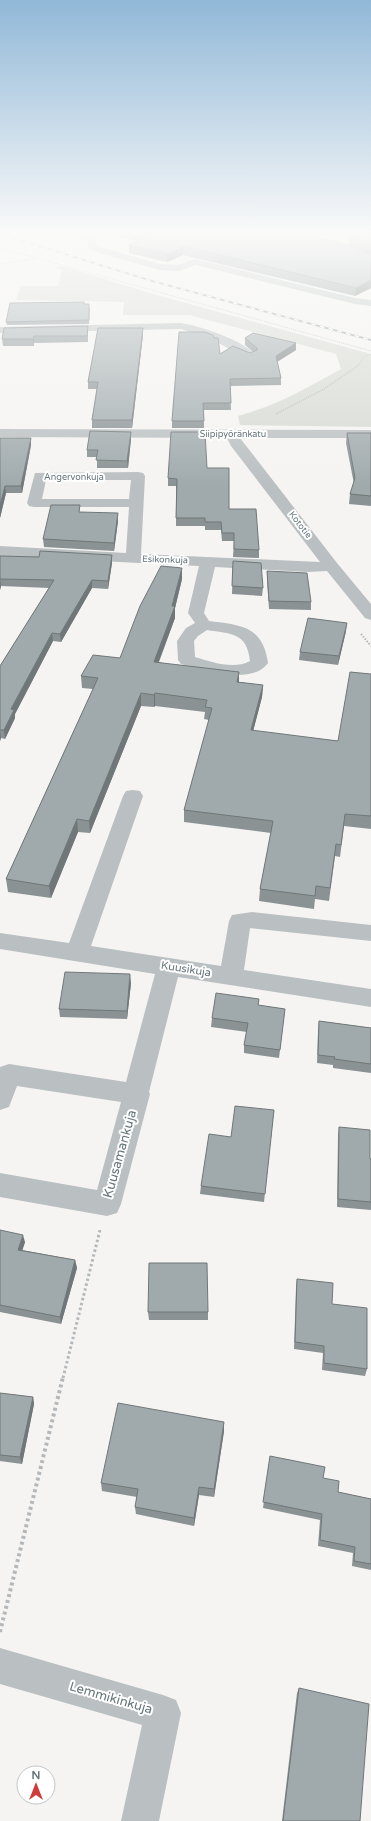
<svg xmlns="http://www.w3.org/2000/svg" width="371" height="1821" font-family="'Varela Round',sans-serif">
<rect width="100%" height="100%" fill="#f5f4f2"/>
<path fill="#d6d9d2" d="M62,266l88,27 221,61v73l-131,-2 -2,-9c40,-11 67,-27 103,-47l-5,-15 -147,-39h-66l1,-13 -108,-2 5,-14h37l4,-16 -8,-3z"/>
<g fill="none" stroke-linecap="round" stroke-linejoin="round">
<path stroke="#b4b8ba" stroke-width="1" stroke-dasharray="1 1" stroke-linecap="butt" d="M0,248l371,103
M0,264l35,-5
M358,366l6,-9 7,-3"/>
<path stroke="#b4b8ba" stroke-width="1.5" stroke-dasharray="1 1" stroke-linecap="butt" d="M276,414l48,-25 35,-24"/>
<path stroke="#b4b8ba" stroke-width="2" stroke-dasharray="1.5 1.5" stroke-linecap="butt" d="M361,634l10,12"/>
<path stroke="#b4b8ba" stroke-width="3" stroke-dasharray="2.5 2.5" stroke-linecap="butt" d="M63,1378l37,-148"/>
<path stroke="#b4b8ba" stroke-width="4" stroke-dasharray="3 3" stroke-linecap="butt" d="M0,1632l63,-255"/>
<path fill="#babfc1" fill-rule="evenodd" d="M61,231h15l19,6 2,9 63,18 18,1 17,-6 160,39 16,2v6l-16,-2 -159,-39 -17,6 -19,-1 -71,-20 -2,-9z
M263,231h67c-12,13 -50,6 -66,2z
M181,323c19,3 63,17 75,33l-6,3 -4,-1 -33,-18 -32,-11 -181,4v-6z
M0,429l371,1v8h-131l97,125 34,41v16l-6,-2 -38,-47 -19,1 -93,-5 -11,46 5,8c32,4 54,5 59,42 -16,23 -66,7 -87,1l-3,-4 -1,-19 9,-13 9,-5 -7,-10 11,-47 -199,-10v-10l126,7 3,-46h-95l-5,-1 -2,-3 8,-30 103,-1 5,1 2,3 -4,78 179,8 -89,-116 -4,-8 -227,-1zM46,480h85l-2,19h-87zM207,630c24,4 40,2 43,31 -17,9 -38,1 -55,-4l-1,-16 4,-5z
M133,790l7,1 3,5 -52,150 130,20 8,-45 3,-6 20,-3 119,13v16l-121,-13 -6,42 127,19v18l-193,-30 -29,115 1,2 -29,110 -4,9 -10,3 -107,-19v-24l97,17 24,-88 -104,-16 -8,21 -9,3v-43l9,-3 117,18 29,-108 -155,-25v-16l69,10 54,-147 3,-5z
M0,1648l163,47 13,5 5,13 -22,108h-38l21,-96 -142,-41z"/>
<g stroke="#9ba3a5" stroke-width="2">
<path id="rail" d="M0,234l152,47 219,59"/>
</g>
<use href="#rail" stroke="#fff" stroke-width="1.5" stroke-dasharray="4.5" stroke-linecap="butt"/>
</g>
<path fill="#8a9294" d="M97,231h188l86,23v34l-16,8 -160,-38 -12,-3 -16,7 -38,-9v-8l8,-4z
M371,231v23l-23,-9 1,-8z
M84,304l6,4 -1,16 -82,1 -1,-3z
M88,326v16l-54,1v3h-31l-1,-7z
M143,335l-11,93h-40v-8l5,-31h-9v-7z
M214,338l6,16 30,-1 3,-1 -8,-7v-7l51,5v7l-19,12 4,16v7l-51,1 1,24h-27v18h-32v-7z
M347,433h24v73l-22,-2 1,-10 4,-10 -8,-41z
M0,438l31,7 -9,48h-16l-6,25z
M131,439l-3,29h-31v-11h-10v-7z
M207,468l22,41 30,41v8l-26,-1 1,-16h-12l-1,-11h-16v-4h-29v-40h-8v-8z
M81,512l37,9 -4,30 -70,-4 -1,-8z
M0,556l112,7 -4,26 -16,-1 -31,54 -8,-1 -38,73v4l-10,21 -4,-1 -1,3v-75l49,-78 -48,-2 -1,4z
M233,561l30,27 -1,8 -30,-2z
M267,571l44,31v8l-42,-1 -2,-29z
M182,579l-7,29v10l-16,44 80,20 24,3 -1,12 -9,34 85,10 33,-67v155l-27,-3 -4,31 -5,-1 -6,45 -14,-2 -1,10 -55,-8 1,-12 11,-56 -87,-11v-12l25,-90 -5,-1 1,-7 -50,-6 -1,1 -13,-1 -51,127 -12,-1 -27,66 -43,-6 -2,-13 87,-190 -11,-1 -1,-12 39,-18z
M346,631l-8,34 -39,-5 1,-8z
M131,983l-4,36 -67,-2 -1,-8z
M259,999l-1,6 27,4 -6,49 -35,-5v-8l3,-13 -36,-5 1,-9z
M319,1021l52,7v45l-38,-5v-3l-16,-2 1,-33z
M274,1110l-10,92 -64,-8 1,-8 30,-49z
M339,1127l31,32h1v51l-34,-3 1,-71z
M0,1230l25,12 -3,8 53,10 2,8 -16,56 -61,-12z
M297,1279l35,25 35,65 -2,7 -43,-6 1,-17 -29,-4 2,-62z
M148,1312h60v8h-59z
M0,1393l33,4 1,7 -12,60 -22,-3z
M224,1431l-10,66 -15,-2 -5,31 -58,-12 -1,-7 2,-10 -35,-6 -1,-8z
M270,1456l53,22 15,14 33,7v71l-19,-4 1,-13 -35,-7 2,-26 -57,-12z
M299,1688l61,133h-78l15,-128z"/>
<path fill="#707778" d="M183,247v8l-16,7v-8z
M371,280v8l-16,8 1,-8z
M143,328v7l-11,93v-8z
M34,336v10l-1,-7z
M296,343v7l-21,13 1,-7z
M131,432v7l-3,29 -1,-7z
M31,438v7l-9,48 -1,-7z
M5,486l1,7 -6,25v-12z
M118,513v8l-4,30v-8z
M112,555v8l-4,26v-8z
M182,568v11l-7,29v10l-21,56v-12l18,-56z
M0,578l1,8 -1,4z
M92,580v8l-31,54 -1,-8z
M347,623l-1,8 -8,34 1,-9z
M52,633l1,8 -38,73v4l-10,21 -1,-9 7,-21z
M239,672v12l-2,-2z
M263,685l-1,12 -12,46 1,-13z
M141,693v13l-51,127 -1,-12z
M155,693v13l-1,1v-12z
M0,730l1,8 -1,3z
M77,819l1,13 -27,66 -2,-12z
M130,974l1,9 -4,36v-8z
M23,1235l2,7 -5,16 -2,-8z
M75,1260l2,8 -16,56 -1,-7z
M33,1397l1,7 -12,60 -2,-7z
M224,1422v9l-10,66v-8z
M199,1487v8l-5,31v-8z"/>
<path fill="#a0aaac" stroke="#707778" d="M129,231h156l53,11 33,12v26l-15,8 -161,-39 -12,-2 -16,7 -38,-9 21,-9z
M361,231h10v14l-22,-8z
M84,302v2h5v16l-83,2 4,-19z
M88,326l-1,10h-53l-1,3h-31l2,-11z
M98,328h45l-11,92h-40l6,-38h-10z
M179,332h25l9,3 1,3h4l2,16 13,-8 17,7 7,-3v-2l-12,-10 8,-5 43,10 -20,13 5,22 -51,1 1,24h-28l1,18h-32z
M90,431l41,1 -4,29 -31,-1 2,-10h-11z
M171,432h34l2,36h22v41h27l3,41 -25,-1v-16h-12l-1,-11h-16v-4h-29l1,-39 -9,-1z
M347,433h24v63l-21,-2 5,-16z
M0,438h31l-10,48h-16l-5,20z
M51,505h29l-1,7 39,1 -4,30 -71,-4z
M40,551l72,4 -4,26 -16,-1 -32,54 -8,-1 -41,76 3,1 -10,20h-4v-64l54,-86 -54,-1v-23l39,1z
M233,561l28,2 2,25 -31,-2z
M161,566l21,2 -10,38h3l-21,56 85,10 -2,10 26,3 -12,45 87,11 12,-69 21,2v142l-26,-2 -4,31 -5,-1 -6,44 -14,-2 -1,10 -55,-7 13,-68 -89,-11 28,-102 -7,-1 2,-7 -52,-7 -1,2 -13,-2 -52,128 -12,-2 -28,67 -43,-7 92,-201 -17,-2 12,-21 27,3 20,-52z
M267,571l40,2 4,29 -42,-1z
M308,618l39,5 -8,33 -39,-4z
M65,972l65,2 -3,37 -68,-2z
M216,993l43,6 -1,6 27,4 -5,41 -36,-5 4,-22 -36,-5z
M319,1021l52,7v36l-37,-5 1,-2 -17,-2z
M235,1106l39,4 -9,84 -64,-8 8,-52 22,3z
M339,1127l31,3v29h1v43l-33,-3z
M0,1230l23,5 -5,15 57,10 -15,57 -60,-12z
M149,1263h58l1,49h-60z
M297,1279l36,4 -1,21 35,4v61l-43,-6v-17l-29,-4z
M0,1393l33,4 -13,60 -20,-2z
M118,1403l106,19 -10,67 -15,-2 -5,31 -59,-11 3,-18 -37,-6z
M270,1456l55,11 -2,11 16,3 -1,11 33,7v65l-17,-3 1,-14 -35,-7 2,-26 -59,-12z
M299,1688l70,16 -9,117h-77z"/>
<linearGradient id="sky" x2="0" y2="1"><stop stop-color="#91b8d8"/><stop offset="0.48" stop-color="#fafaf9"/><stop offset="1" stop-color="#fafaf9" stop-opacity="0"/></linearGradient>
<rect width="371" height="486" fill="url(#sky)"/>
<g text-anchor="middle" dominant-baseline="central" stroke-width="4" stroke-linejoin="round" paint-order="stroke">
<g font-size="9" fill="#64757a" stroke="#fff">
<text x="233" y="434">Siipipyöränkatu</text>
<text x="74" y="477">Angervonkuja</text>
<text transform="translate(300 525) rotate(52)">Kototie</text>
<text transform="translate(165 560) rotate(2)">Esikonkuja</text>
</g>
<g font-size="11" fill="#64757a" stroke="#fff">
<text transform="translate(186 969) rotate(9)">Kuusikuja</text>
</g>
<g font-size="13" fill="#64757a" stroke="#fff">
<text transform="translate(120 1154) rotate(-74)">Kuusamankuja</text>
<text transform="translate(111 1698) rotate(16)">Lemmikinkuja</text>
</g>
</g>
<g transform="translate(36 1785)"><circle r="19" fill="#ffffff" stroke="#c1c8ca"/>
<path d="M0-3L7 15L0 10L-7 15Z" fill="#ce3b39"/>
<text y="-6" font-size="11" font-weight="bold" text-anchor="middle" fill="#64757a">N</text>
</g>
</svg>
